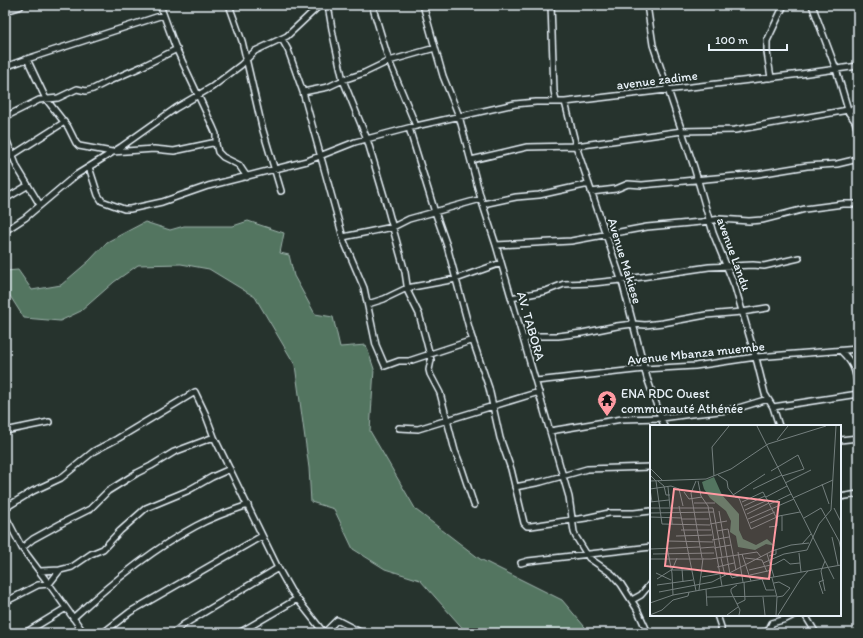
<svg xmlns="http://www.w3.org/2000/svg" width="863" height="638" font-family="Itim,sans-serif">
<rect width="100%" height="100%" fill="#26332d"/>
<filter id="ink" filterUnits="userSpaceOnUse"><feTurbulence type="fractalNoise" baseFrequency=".025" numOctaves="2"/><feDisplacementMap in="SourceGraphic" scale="8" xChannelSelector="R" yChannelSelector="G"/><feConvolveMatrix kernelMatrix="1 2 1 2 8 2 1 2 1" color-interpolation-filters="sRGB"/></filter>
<g filter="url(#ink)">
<path fill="#537560" stroke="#9eb3ac" d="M248,221l36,12 -4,20 9,2 5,21 21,38 18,3 7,30 26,-2 8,24 -4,62 46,79 64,49 82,41 28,33h-123l-47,-53 -35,-11 -32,-20 -19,-40 -23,-7 -2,-34 -14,-103 -40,-68 -46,-28 -28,-5 -43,1 -24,17 -33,29 -21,10 -36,-3 -19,-30v-17l13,-1 14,20 29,-5 28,-24 18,-19 38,-20 25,8 14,-4h49z"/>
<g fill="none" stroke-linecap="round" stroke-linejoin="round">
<g stroke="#e8f1f8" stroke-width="8">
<path id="street" d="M160,5l15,41 38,81 3,7v10l2,8 5,5 16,8 8,12
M229,5l13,36 20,86 19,64
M328,5l5,30 10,45 24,59 19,64 19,69 3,20 11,22 7,26 5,20 -2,10 1,4 10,19 15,58 7,18 12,36
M372,5l17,56 27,65
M423,5l20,71 16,40 22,83 15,46 73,252 5,35 2,5 13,21 23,16 9,10 16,25 11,24
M551,5l3,86 2,10
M647,5l6,40 41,122 19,66 22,54 22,75 8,32 8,13 6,19
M812,5l24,64 13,44 6,8 3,11
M282,39l6,11 15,42 41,149 20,47 12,57 9,21 14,-5h10l64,-21
M27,59l19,40 22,28 8,16 3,3 33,6 42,-3 20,2 38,-8 4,1
M5,67l22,-8 136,-44
M771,78l-4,-26v-11l17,-36
M303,92l25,-5 15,-7 21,-7 25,-12 46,-13
M565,102l11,44 47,139 24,93 17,48
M5,117l34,-17 19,-2 19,-9 9,2 7,-2 16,-8 32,-14 36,-18
M409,128l25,81 13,37 24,89 18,53 11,50 11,31 13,54 3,3h4l55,-8 23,-5h25l17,-2
M5,136l12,31 23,38
M5,160l58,-37
M471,160l56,-13 49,-1 106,-15 53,-1 113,-20 10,-1
M89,167l9,28 4,6 22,8h6l32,-7 46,-16 99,-25 48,-19 61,-16 99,-22 21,-2h29l236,-28 57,-8
M591,192l25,-3 12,-5 14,1 116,-11 49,-8 30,-2 21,-5
M5,199l22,-13
M483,204l33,-7 23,-2 50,-11
M5,231l20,-13 51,-43 45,-28 55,-39 36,-21 29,-22 14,-14 32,-15 33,-31
M343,237l50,-10 16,-8 72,-20
M496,245l75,-4 76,-14 54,-5 19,-3 29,2 13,-1 43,-11 38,-5h15
M511,298l35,-7 18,-7 29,-1 28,-3 88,-13 44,-2 11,1 35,-8
M368,304l16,-5 23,-11 49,-9 45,-16
M524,340l5,-3 7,-1h22l24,-3 35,-7 16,-2 12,1 18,-2 43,-8 36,-3 25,-4
M841,351c13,13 14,18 17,35
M536,381l108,-12 51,-3 61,-9 102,-8
M773,407l85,-13
M399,428l19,1 121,-37
M5,431l44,-9
M550,431l72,-12 40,-1 29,-4 20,-2 24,-3 33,-10
M840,440l18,-2
M515,487l26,-5 46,-13 64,-2
M840,497l18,-3
M5,508l28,-17 28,-13 33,-27 23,-12 78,-47 10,21 9,24 64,131 13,23 33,42 13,-13 25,13
M5,515l17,33 27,36 35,49
M22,548l11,-9 31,-17 26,-13 18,-18 29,-18 14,-7 23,-14 40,-15
M521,563l7,-2 123,-14
M40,571l20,-1
M632,600l9,-5 10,-12
M5,602l33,-17 11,-1 11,-14 12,-3 19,-13 12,-5 17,-18 26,-23 41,-17 25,-14 18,-8
M717,615l4,12v6
M805,615l11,18
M73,618c38,-35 78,-68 123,-92 17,-9 34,-15 52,-21
M25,633l41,-25
M103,633l27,-21 132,-76
M173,633l10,-8 95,-57
M239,633l58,-34
M761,633l7,-2 4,-8 14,-4 8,-4"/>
</g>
<g stroke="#e8f1f8" stroke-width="12">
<path id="highway" d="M5,9l14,-4"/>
</g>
<use href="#street" stroke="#26332d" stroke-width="5"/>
<use href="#highway" stroke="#26332d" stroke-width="9"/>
</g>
</g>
<defs>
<g id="temple-pin" transform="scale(1)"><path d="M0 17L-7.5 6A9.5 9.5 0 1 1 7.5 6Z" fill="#ff9aa2" stroke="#26332d"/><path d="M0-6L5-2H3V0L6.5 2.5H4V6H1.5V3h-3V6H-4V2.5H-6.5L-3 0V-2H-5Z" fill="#111"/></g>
</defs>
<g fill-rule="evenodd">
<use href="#temple-pin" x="607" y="400"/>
</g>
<g text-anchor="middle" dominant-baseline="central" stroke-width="4" stroke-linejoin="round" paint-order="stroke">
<g font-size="13" fill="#e8f1f8" stroke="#26332d">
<text transform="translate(657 80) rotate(-7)">avenue zadime</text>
<text transform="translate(734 254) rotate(70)">avenue Landu</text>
<text transform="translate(625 261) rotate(73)">Avenue Makiese</text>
<text transform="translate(531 326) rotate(74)">AV. TABORA</text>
<text transform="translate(696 353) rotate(-6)">Avenue Mbanza muembe</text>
</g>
<g font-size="13" fill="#e8f1f8" stroke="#26332d" text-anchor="start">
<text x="621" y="393">ENA RDC Ouest<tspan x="621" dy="15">communauté Athénée</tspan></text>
</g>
</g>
<g transform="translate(650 425)">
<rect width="191" height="191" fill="#26332d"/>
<path d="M64,52l8,18 17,19v16l4,9 13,6 11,-6 8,7 -9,-2 -11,6 -17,-3 -2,-11 -6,-4 1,-11 -5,-10 -16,-13 -6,-9 -2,-7z" fill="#537560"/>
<path fill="none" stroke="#747f7e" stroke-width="1" d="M107,1l68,135 -4,10 4,20M127,15l11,-14M0,43l12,12M121,46l27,-16 6,14 -22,7M0,50l6,6 6,43 48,1M68,50l9,6 1,7 7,9 4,1 12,31 28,-13 21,-4M64,51l-2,-29 17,-21M0,56l56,-2 25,-10 37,-25 58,-18M8,56l6,5 2,9h4M46,56l-5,12 11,65M48,56l3,15 7,10 14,80M135,58l26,-13M172,59l7,20M18,62l2,20M0,64l21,-3 8,3 4,17M0,64l2,13M103,64l29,-14M34,67l5,7 13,-2M83,70l32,-21M116,72l21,-11M143,73l40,-18M0,77l19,-2M92,77l21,-10 13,25M44,78h21M120,79l21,-10M29,81l17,85M94,81l21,-10M21,82l1,17M0,83h63l9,49M184,83l7,14M95,85l23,-10M69,86l11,63 2,4 10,-3M0,88l64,-1M97,89l22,-11M132,91v15M0,92l32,1M154,93l17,-10 18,33 2,9M32,94h27M98,94l46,-20M100,98l25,-11M60,99l17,-3M119,102l8,-1v-9M31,105h30M67,106l11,-2 8,41M26,111l36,-1M182,112l6,28M62,115l17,-3M17,116l46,1M152,119l9,-10M17,122l5,26 1,22M51,123l13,-1M64,123l17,-3M0,124l50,-2M88,127l5,30M149,128l2,19M3,129l61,-1M92,129l9,27M117,129l7,23M119,131l7,-2v-5M71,133l4,18M95,133l17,2 5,12M0,134h61l46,-7 4,5M175,136l9,18M113,138l21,-9 23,-4 12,-26 12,-14 5,-84M67,142l17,-4M32,144l1,13M22,145l5,-12M99,145l26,-6 9,-5 6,5 10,-1M6,148l15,7M100,150l22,-5M52,152l17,-3M122,153l5,19 -1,18M7,154l14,-9h20M112,154l4,11h8M124,158l5,-1 11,6 -7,8 -6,1M7,160l36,-5M87,160l-6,4v3l9,18 -1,5M56,164l1,17M49,165l4,-32M9,167l53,-10 60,-31 19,-6 18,-2M173,169l-4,-12 5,-2M57,172l69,-1M113,172l2,18M0,178l23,-8 168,-30M87,179l8,-4 -1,-18M0,190l12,-5 11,-10 15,-4 1,-4M77,190l11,-8M128,190l22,-35 8,-9"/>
<path fill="#ff9aa2" fill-opacity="0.15" stroke="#ff9aa2" stroke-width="2" d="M24,64l105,13 -10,77 -104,-13z"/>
<rect width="191" height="191" fill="none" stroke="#e8f1f8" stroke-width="2"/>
</g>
<rect width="863" height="638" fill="none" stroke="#26332d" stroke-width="20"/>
<rect x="10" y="10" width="843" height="618" fill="none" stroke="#e8f1f8" stroke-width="1.5" filter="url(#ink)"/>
<path d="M709 44v6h78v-6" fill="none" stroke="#e8f1f8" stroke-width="2"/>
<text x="715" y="44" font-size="12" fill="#e8f1f8" stroke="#26332d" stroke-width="3" paint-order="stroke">100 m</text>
</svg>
